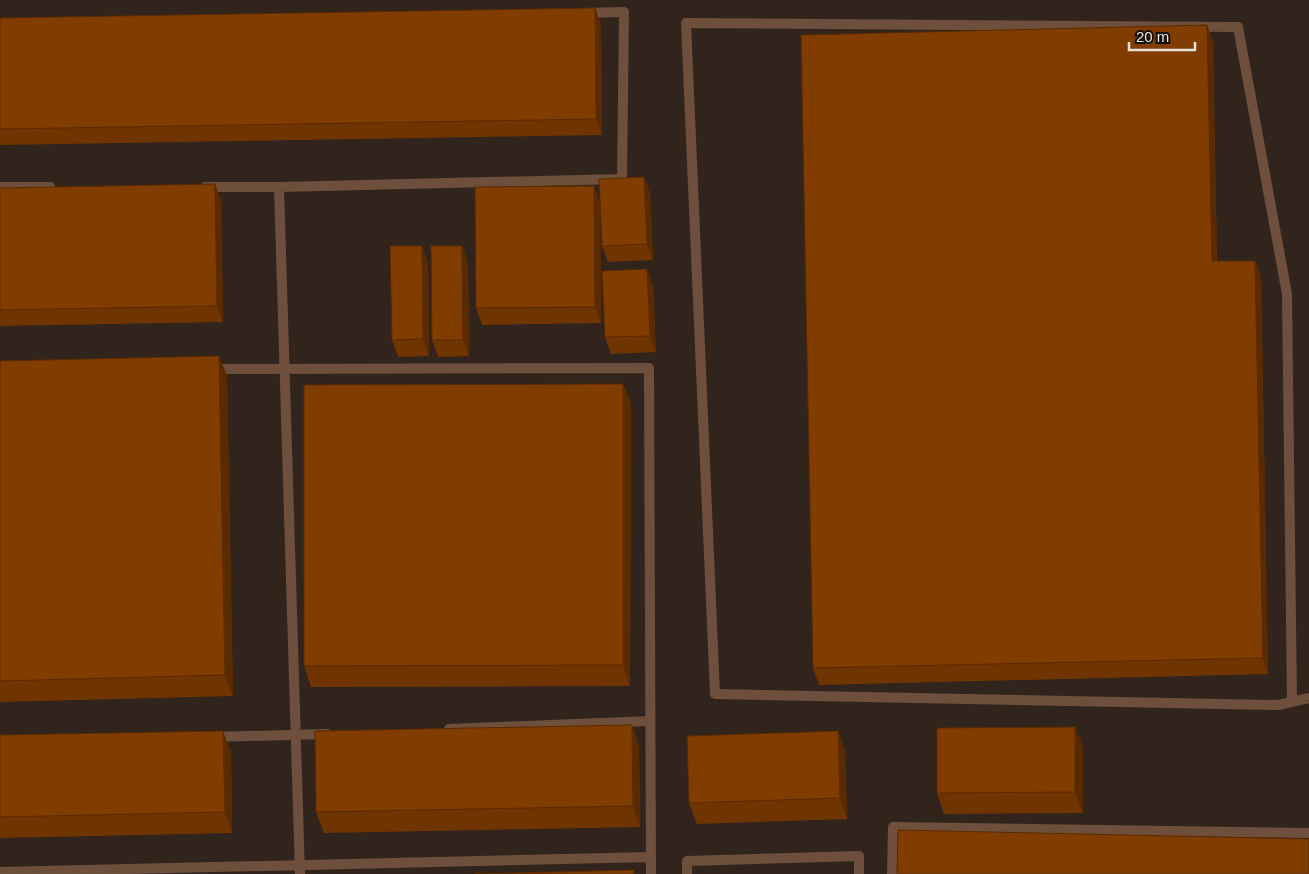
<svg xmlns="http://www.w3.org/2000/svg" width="1309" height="874" font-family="Helvetica,sans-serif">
<rect width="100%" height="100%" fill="#31241c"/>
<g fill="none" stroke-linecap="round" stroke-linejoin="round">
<path stroke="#6e4f3c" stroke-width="10" d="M0,187h50
M205,187h74
M211,369l438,-1 2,506
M1292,702l-5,-408 -49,-267 -552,-4 29,671 563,11 31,-7
M449,729l201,-8
M212,737l115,-3
M0,872l651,-15
M300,874l-21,-687 343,-8 2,-167 -41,1
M687,874v-13l172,-5v18
M892,874l1,-47 416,6"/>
</g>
<path fill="#6f3400" d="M595,8l6,16 1,111 -602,10v-127z
M1207,25l6,17 4,219h38l6,16 7,397 -449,11 -6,-17z
M0,188l221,12 2,122 -223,4z
M650,193l3,67 -45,2 -6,-16z
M600,202l1,121 -119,2 -6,-17z
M428,262l1,94 -31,1 -6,-17z
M468,262l1,94 -31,1 -6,-17z
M653,285l3,67 -45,2 -6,-17z
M219,356l8,20 6,320 -233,6v-341z
M623,384l8,21 -1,281 -319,1 -7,-21z
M632,725l7,21 1,81 -316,6 -8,-21z
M1075,727l8,21v65l-139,1 -7,-21z
M838,731l7,20 2,68 -150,5 -8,-21z
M0,735l231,17 1,81 -232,5z"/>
<path fill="#5a2a00" d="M595,8l6,16 1,111 -6,-16z
M1207,25l6,17 4,236 -5,-17z
M644,177l6,16 3,67 -6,-16z
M215,184l6,16 2,122 -6,-16z
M594,186l6,16 1,121 -6,-16z
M422,246l6,16 1,94 -6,-17z
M462,246l6,16 1,94 -6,-16z
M1255,261l6,16 7,397 -5,-16z
M647,269l6,16 3,67 -6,-16z
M219,356l8,20 6,320 -8,-21z
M623,384l8,21 -1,281 -7,-21z
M632,725l7,21 1,81 -7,-21z
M1075,727l8,21v65l-8,-21z
M223,731l8,21 1,81 -7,-21z
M838,731l7,20 2,68 -7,-21z"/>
<path fill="#813c00" stroke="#5a2a00" d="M595,8l1,111 -596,10v-111z
M1207,25l5,236h43l8,397 -450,10 -12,-633z
M644,177l3,67 -45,2 -3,-67z
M215,184l2,122 -217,4v-122z
M594,186l1,121 -119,1 -1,-121z
M390,246h32l1,93 -31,1z
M431,246h31l1,94h-31z
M647,269l3,67 -45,1 -3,-66z
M219,356l6,319 -225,6v-320z
M623,384v281l-319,1v-281z
M632,725l1,81 -317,6 -1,-81z
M1075,727v65l-138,1v-65z
M223,731l2,81 -225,5v-82z
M838,731l2,67 -151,5 -2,-67z
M898,830l411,9v35h-412z
M634,870v4h-160z"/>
<path d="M1129 42v8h66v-8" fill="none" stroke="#ebe2dd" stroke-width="2.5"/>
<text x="1136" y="42" font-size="15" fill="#ebe2dd" stroke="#150f0b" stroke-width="4" paint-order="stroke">20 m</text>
</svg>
